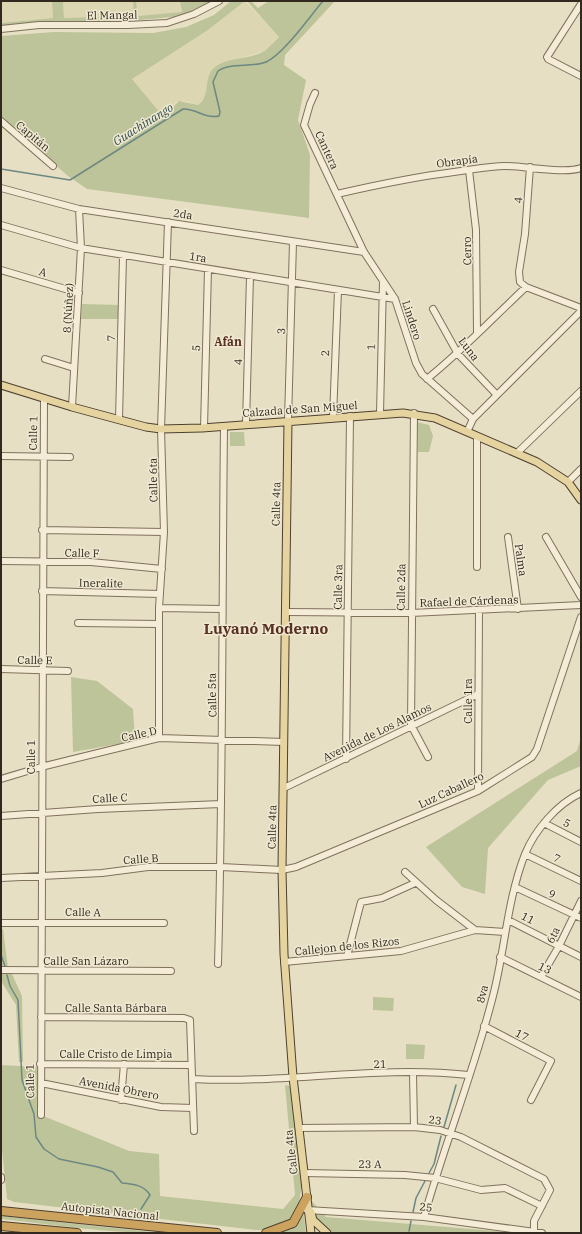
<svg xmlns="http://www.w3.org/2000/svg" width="582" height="1234" font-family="'IBM Plex Serif',serif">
<rect width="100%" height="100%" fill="#e7dfc4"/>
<path fill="#dcd7b2" d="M1,1h51l1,17 -52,5z
M63,1h70l2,15 -71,2z
M136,1h44l2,11 -44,4z
M245,1l34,35 -14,15 -43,12 -13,11 -3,22 -8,9 -12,-4 -10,1 -8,10 -6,3 -30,-36 76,-49z"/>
<path fill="#bdc499" d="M52,1h11l1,17 70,-2 -1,-15h3l2,15 44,-4 -2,-11h39l-37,15 -42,4 -104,2 -35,4v-3l52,-5z
M231,1h14l-37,29 -76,49 30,36 6,-3 11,-11 19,4c14,-10 4,-28 17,-38 14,-11 37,-7 51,-17 4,-4 9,-9 13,-13l-32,-36h4l7,7 11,-7h66l-50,54 -1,10 22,15 -8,40 12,35 -1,63 -222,-29 -19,-13 -67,-58v-82l53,-4 99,1 33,-6 28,-12z
M82,304l38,1v14h-39z
M417,422l12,3 4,11 -4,16h-11z
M230,432h14l1,14h-15z
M71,677l26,4 36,28 2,32 -62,11z
M581,738v28l-33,14 -60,68 -3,46 -23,-7 -36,-40 151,-96z
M1,929h2l5,39h-7z
M1,973l11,1 10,22 1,66h-4l-3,-57 -15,-24z
M373,997l21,1 -1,13 -20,-1z
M406,1044l19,1 -1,14h-18z
M1,1065l36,2 4,16v32l88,36 30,3 1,42 123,13 12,-14 -10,-110 5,1 12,97 -3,21 -10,18 -24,8h-9l-242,-28 -7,-3 -6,-59z
M309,1198l17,19 192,16h-187c-15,-7 -18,-21 -22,-35z
M303,1210l3,23h-30c16,-3 20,-10 27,-23z
M1,1216l161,17c-54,0 -107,-8 -161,-14z"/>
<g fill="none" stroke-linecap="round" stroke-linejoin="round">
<path stroke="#6d8883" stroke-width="1.5" d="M1,169l69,11 113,-71c13,-1 20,10 36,7l1,-4 -7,-30 5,-11c12,-9 34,-3 48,-9 17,-7 44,-46 57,-61
M1,955l4,11
M7,975l3,11 8,14 4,80 12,34 2,23 8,12 15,10 39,8 15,5 9,11c11,1 22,2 28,12l-9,14
M444,1127l12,-42
M429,1173l5,-9 7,-28
M413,1212l3,-14 9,-17
M409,1231l2,-10"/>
<g stroke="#80715d" stroke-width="8">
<path id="minor" d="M581,4l-34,53 1,2 33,17
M1,29l38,-4h89l39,-2 27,-9 25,-13
M315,93l-5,11 -6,21 60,127 31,47 21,64 6,11 51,45
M1,121l52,45
M530,167l-5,67 -6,38 1,10 6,5 55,21
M469,170l7,60 1,102
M1,188l78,21 285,43
M337,194c39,-9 77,-17 117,-22 17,-2 34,-6 51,-6 20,0 60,8 76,2
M1,225l80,23 314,51
M1,270l78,23
M433,309l25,45 38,40
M45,359l29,9
M427,379c35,-28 66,-61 99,-92
M72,407l9,-159 -2,-39
M414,413l-3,312 17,32
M380,414l3,-133
M333,417l5,-127
M119,419l4,-163
M288,421l5,-179
M246,424l4,-148
M204,428l4,-159
M467,432l6,-13 108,-108
M517,453l64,-62
M1,456l69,1
M568,482l13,-13
M42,530l122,2
M508,537l10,72
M546,537l35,60
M1,561l90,1 71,7
M477,567v-130
M42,591l118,3
M159,608l63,1
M286,612l125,1 170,-8
M78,623l81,1
M1,669l67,2
M159,738v-130l5,-76 -3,-103 7,-207
M346,759l4,-343
M1,779l40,-12 118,-29 125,4
M284,788l194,-94
M478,791l1,-180
M1,816l97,-7 123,-5
M544,823l37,19
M525,854l56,27
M405,872l31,28 39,30
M1,878l101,-5 46,-6h73l61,3 14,-3 182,-76 54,-34 5,-8 44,-132
M515,887l66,31
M508,920l73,37
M1,923h163
M347,956l14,-54 21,-4 33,-15
M500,957l81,40
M284,962l117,-11 74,-21 30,2
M218,964c5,-180 4,-359 6,-538
M1,970l170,1
M541,977l18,-31 22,-45
M41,1017l143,1 6,2 4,111
M484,1026l67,35 -20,39
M40,1064l151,1
M413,1073l1,54
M193,1079c91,5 185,-14 275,-4
M41,1083l120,24 32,1
M121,1100l3,-36
M41,1115l3,-716
M299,1128l115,-1 26,3 21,7 83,42 6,11 -16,31v11
M304,1173l101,2 30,3 46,12 24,-2 37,18
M1,1177v3
M307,1210l117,7 118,16
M424,1217c21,-74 50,-146 69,-221 12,-46 14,-96 32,-142 10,-24 32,-50 56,-61"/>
</g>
<g stroke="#4e4030" stroke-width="9">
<path id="major" d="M1,385l71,22 74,20 15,2 41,-1 201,-15 32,5 102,44 31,20 13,18
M288,421l-6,449 2,84 9,123 18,156
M311,1212l2,8 14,13"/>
</g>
<g stroke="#4e4030" stroke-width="10">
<path id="highway" d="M1,1211l216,22
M1,1226l76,7
M266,1233l27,-10 14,-26"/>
</g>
<use href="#minor" stroke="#f4ecd6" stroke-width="6"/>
<use href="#major" stroke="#e6d4a0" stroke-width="7"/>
<use href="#highway" stroke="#cca25f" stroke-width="8"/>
</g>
<g text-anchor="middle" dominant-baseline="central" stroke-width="3" stroke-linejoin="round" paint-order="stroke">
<g font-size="11" fill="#31291f" stroke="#f0e9d2">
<text transform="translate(112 15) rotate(-1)">El Mangal</text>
<text transform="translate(33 136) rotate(40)">Capitán</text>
<text transform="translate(327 150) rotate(65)">Cantera</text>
<text transform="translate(457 161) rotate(-8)">Obrapía</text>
<text transform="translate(518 200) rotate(-85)">4</text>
<text transform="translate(183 214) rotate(9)">2da</text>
<text transform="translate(467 251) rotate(-91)">Cerro</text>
<text transform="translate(198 257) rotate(9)">1ra</text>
<text transform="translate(43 272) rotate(16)">A</text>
<text transform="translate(68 308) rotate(-87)">8 (Núñez)</text>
<text transform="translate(412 320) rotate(72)">Lindero</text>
<text transform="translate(281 331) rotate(-88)">3</text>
<text transform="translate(111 338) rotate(-88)">7</text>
<text transform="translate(371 347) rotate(-89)">1</text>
<text transform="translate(196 348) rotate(-88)">5</text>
<text transform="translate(469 349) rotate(53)">Luna</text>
<text transform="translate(325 353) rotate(-88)">2</text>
<text transform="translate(238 362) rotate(-89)">4</text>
<text transform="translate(300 409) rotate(-4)">Calzada de San Miguel</text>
<text transform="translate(33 433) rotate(-89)">Calle 1</text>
<text transform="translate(153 480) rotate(-91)">Calle 6ta</text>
<text transform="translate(276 504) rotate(-89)">Calle 4ta</text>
<text transform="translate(82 553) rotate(2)">Calle F</text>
<text transform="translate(521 560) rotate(82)">Palma</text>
<text transform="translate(101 583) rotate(1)">Ineralite</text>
<text transform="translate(338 587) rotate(-89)">Calle 3ra</text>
<text transform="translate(401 587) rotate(-89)">Calle 2da</text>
<text transform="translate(469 601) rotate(-2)">Rafael de Cárdenas</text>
<text transform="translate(35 660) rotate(1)">Calle E</text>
<text transform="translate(212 695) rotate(-91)">Calle 5ta</text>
<text transform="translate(468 701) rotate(-90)">Calle 1ra</text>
<text transform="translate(377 732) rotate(-26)">Avenida de Los Alamos</text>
<text transform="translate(139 734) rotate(-12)">Calle D</text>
<text transform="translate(31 757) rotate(-90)">Calle 1</text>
<text transform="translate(451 790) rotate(-25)">Luz Caballero</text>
<text transform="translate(110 798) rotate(-3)">Calle C</text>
<text transform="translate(567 823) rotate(27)">5</text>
<text transform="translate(272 827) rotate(-89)">Calle 4ta</text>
<text transform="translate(557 858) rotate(26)">7</text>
<text transform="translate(141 859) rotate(-4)">Calle B</text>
<text transform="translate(552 894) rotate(25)">9</text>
<text transform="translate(83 912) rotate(1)">Calle A</text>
<text transform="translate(528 918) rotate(27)">11</text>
<text transform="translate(553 935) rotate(-63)">6ta</text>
<text transform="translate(347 946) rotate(-6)">Callejon de los Rizos</text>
<text x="86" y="961">Calle San Lázaro</text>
<text transform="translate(545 968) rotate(26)">13</text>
<text transform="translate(482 994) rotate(-76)">8va</text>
<text x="116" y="1008">Calle Santa Bárbara</text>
<text transform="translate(522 1035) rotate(27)">17</text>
<text x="116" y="1054">Calle Cristo de Limpia</text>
<text transform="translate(380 1064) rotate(-1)">21</text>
<text transform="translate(30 1081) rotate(-91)">Calle 1</text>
<text transform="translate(119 1088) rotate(11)">Avenida Obrero</text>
<text transform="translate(435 1120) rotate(8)">23</text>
<text transform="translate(291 1152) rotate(-97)">Calle 4ta</text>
<text transform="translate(370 1164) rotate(1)">23 A</text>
<text transform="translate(426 1207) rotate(6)">25</text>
<text transform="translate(110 1211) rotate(6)">Autopista Nacional</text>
</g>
<g font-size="12" font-style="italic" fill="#304f4f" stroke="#f0e9d2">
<text transform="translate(143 124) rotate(-32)">Guachinango</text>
</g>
<g font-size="12" font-weight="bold" fill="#583124" stroke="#f0e9d2">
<text x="228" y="341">Afán</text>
</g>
<g font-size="15" font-weight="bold" fill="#583124" stroke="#f0e9d2">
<text x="266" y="628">Luyanó Moderno</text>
</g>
</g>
<rect width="582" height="1234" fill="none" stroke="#31291f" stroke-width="4"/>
</svg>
